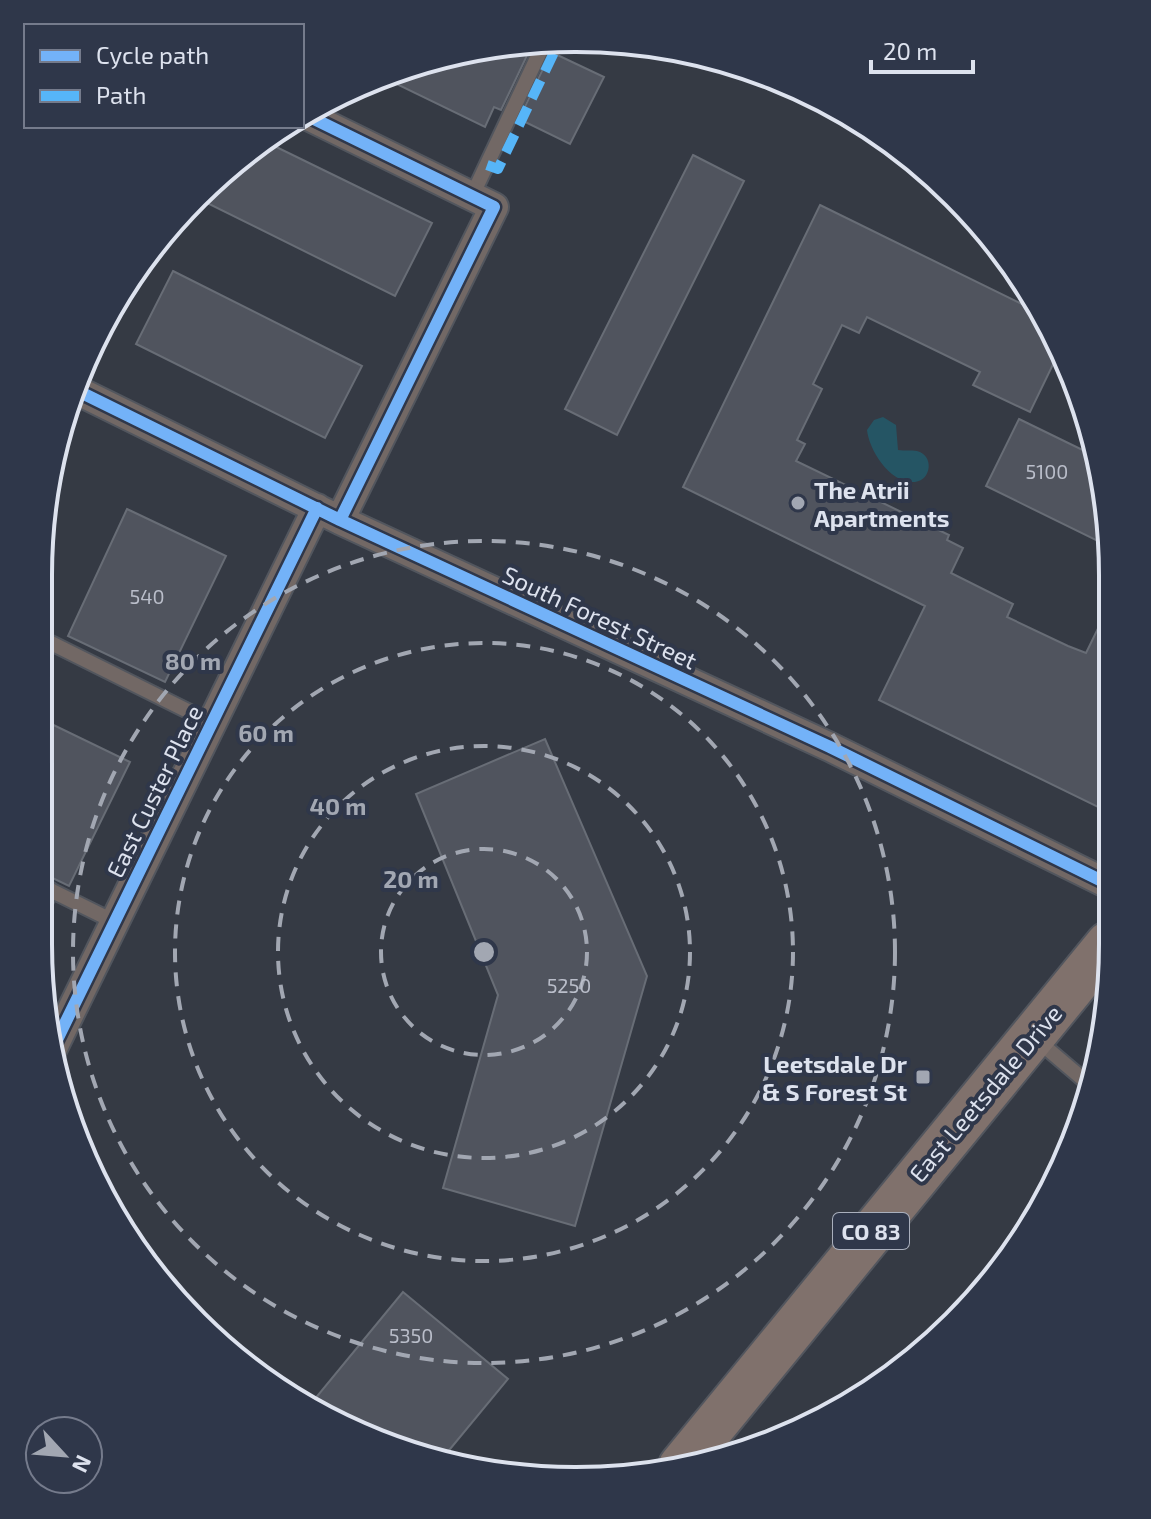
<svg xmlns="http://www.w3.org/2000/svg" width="1151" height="1519" font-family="'Exo 2',sans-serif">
<rect width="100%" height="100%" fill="#353a44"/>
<path fill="#255564" d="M883,417l13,8 2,25c7,1 13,0 19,1 17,4 15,29 -2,31 -25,2 -46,-32 -48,-52l7,-10z"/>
<path fill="#50545e" stroke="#686d76" stroke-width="2" d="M533,43l-32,67 -7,-3 -9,20 -105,-51 90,-28z
M551,52l53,25 -34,67 -51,-25z
M264,141l168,82 -37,73 -194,-96z
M693,155l51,26 -127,254 -52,-26z
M820,205l220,108 19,39 -29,60 -57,-27 7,-13 -113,-55 -8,16 -17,-8 -29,59 9,5 -25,51 8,4 -9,17 153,74 -2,5 16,8 -12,25 62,31 -6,13 61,29 18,7 22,-45v177l-10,22 -219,-107 46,-94 -242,-119z
M173,271l189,95 -37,72 -189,-94z
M1019,419l78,38 11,49v40l-122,-60z
M127,509l99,47 -61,126 -97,-46z
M39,718l91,44 -61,124 -31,-15z
M545,739l102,237 -72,250 -132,-38 55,-193 -82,-201z
M403,1292l105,87 -67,81 -104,-35 -28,-19z"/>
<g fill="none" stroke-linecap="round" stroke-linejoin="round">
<g stroke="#52565e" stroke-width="18">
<path id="lane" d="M472,196l73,-155
M39,637l173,86
M38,884l77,38
M38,918l13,-28
M1037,1040l54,46"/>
</g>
<g stroke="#52565e" stroke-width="32">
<path id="street" d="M304,114l190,93 -154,313
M74,389l266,131 490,227 278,137
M52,1050l265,-542"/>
</g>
<g stroke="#52565e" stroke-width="48">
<path id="primary" d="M681,1466l427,-522"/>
</g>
<use href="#lane" stroke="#726865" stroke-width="14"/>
<use href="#street" stroke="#726865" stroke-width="28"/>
<use href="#primary" stroke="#80716c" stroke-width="44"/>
<path stroke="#56b5f8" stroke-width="10" stroke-dasharray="20 10" stroke-linecap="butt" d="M487,165l11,4 62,-129"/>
<g stroke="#2f374a" stroke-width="17">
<path id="cycleway" d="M304,114l190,93 -154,313
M74,389l266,131 490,227 278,137
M52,1050l265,-542"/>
</g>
<use href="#cycleway" stroke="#73b2f8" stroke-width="12"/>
</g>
<g fill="none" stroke="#a2a7b2" stroke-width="4" stroke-dasharray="14 10">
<circle cx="484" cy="952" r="103"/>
<circle cx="484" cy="952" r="206"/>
<circle cx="484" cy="952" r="309"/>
<circle cx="484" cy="952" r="411"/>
</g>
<g fill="#a2a7b2" stroke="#2f374a" stroke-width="3">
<circle cx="798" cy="503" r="8"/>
<rect x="915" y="1069" width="16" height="16" rx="4"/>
</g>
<g text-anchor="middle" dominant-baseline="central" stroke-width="8" stroke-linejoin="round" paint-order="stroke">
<g font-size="20" fill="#babeca">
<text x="1047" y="471">5100</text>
<text x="147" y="596">540</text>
<text x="569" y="985">5250</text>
<text x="411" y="1335">5350</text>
</g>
<rect fill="#2f374a" stroke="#a9afbd" stroke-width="2" x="833" y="1213" width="76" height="36" rx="6"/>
<g font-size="22" font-weight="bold" fill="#dde2ee">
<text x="871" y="1231">CO 83</text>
</g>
<g font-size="24" font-weight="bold" fill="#dde2ee" stroke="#2f374a" text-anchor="start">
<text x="814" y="489">The Atrii<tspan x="814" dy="28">Apartments</tspan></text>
<text x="907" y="1063" text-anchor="end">Leetsdale Dr<tspan x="907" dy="28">&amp; S Forest St</tspan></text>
</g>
<g font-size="24" fill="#dde2ee" stroke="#2f374a">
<text transform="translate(600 617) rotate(25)">South Forest Street</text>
<text transform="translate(154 791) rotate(-64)">East Custer Place</text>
<text transform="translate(985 1093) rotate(-50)">East Leetsdale Drive</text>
</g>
</g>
<path d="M0 0H1151V1519H0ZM575 52H576A523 523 0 0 1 1099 575V944A523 523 0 0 1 576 1467H575A523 523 0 0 1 52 944V575A523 523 0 0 1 575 52Z" fill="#2f374a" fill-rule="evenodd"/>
<path fill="none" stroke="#dde2ee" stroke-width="4" d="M575 52H576A523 523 0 0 1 1099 575V944A523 523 0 0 1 576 1467H575A523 523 0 0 1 52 944V575A523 523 0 0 1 575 52Z"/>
<circle cx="484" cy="952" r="12" fill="#a2a7b2" stroke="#2f374a" stroke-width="4"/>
<g font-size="24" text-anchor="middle" font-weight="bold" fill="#a2a7b2" stroke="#2f374a" stroke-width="8" stroke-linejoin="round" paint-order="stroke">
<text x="193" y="670">80 m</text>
<text x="266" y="742">60 m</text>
<text x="338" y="815">40 m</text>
<text x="411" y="888">20 m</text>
</g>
<rect x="24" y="24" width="280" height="104" fill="#2f374a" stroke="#757b8c" stroke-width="2"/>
<rect x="40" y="50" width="40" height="12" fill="#73b2f8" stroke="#757b8c" stroke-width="2"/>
<text x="96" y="64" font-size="24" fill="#dde2ee">Cycle path</text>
<rect x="40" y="90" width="40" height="12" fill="#56b5f8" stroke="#757b8c" stroke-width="2"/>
<text x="96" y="104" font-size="24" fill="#dde2ee">Path</text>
<g transform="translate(64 1455) rotate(116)"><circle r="38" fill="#2f374a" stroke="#757b8c" stroke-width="2"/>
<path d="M0-6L14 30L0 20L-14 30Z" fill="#a2a7b2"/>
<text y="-12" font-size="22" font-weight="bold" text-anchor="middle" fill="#dde2ee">N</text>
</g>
<path d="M871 60v12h102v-12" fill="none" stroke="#dde2ee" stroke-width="4"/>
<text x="883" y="60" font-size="24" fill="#dde2ee" stroke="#2f374a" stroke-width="6" paint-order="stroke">20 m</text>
</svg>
